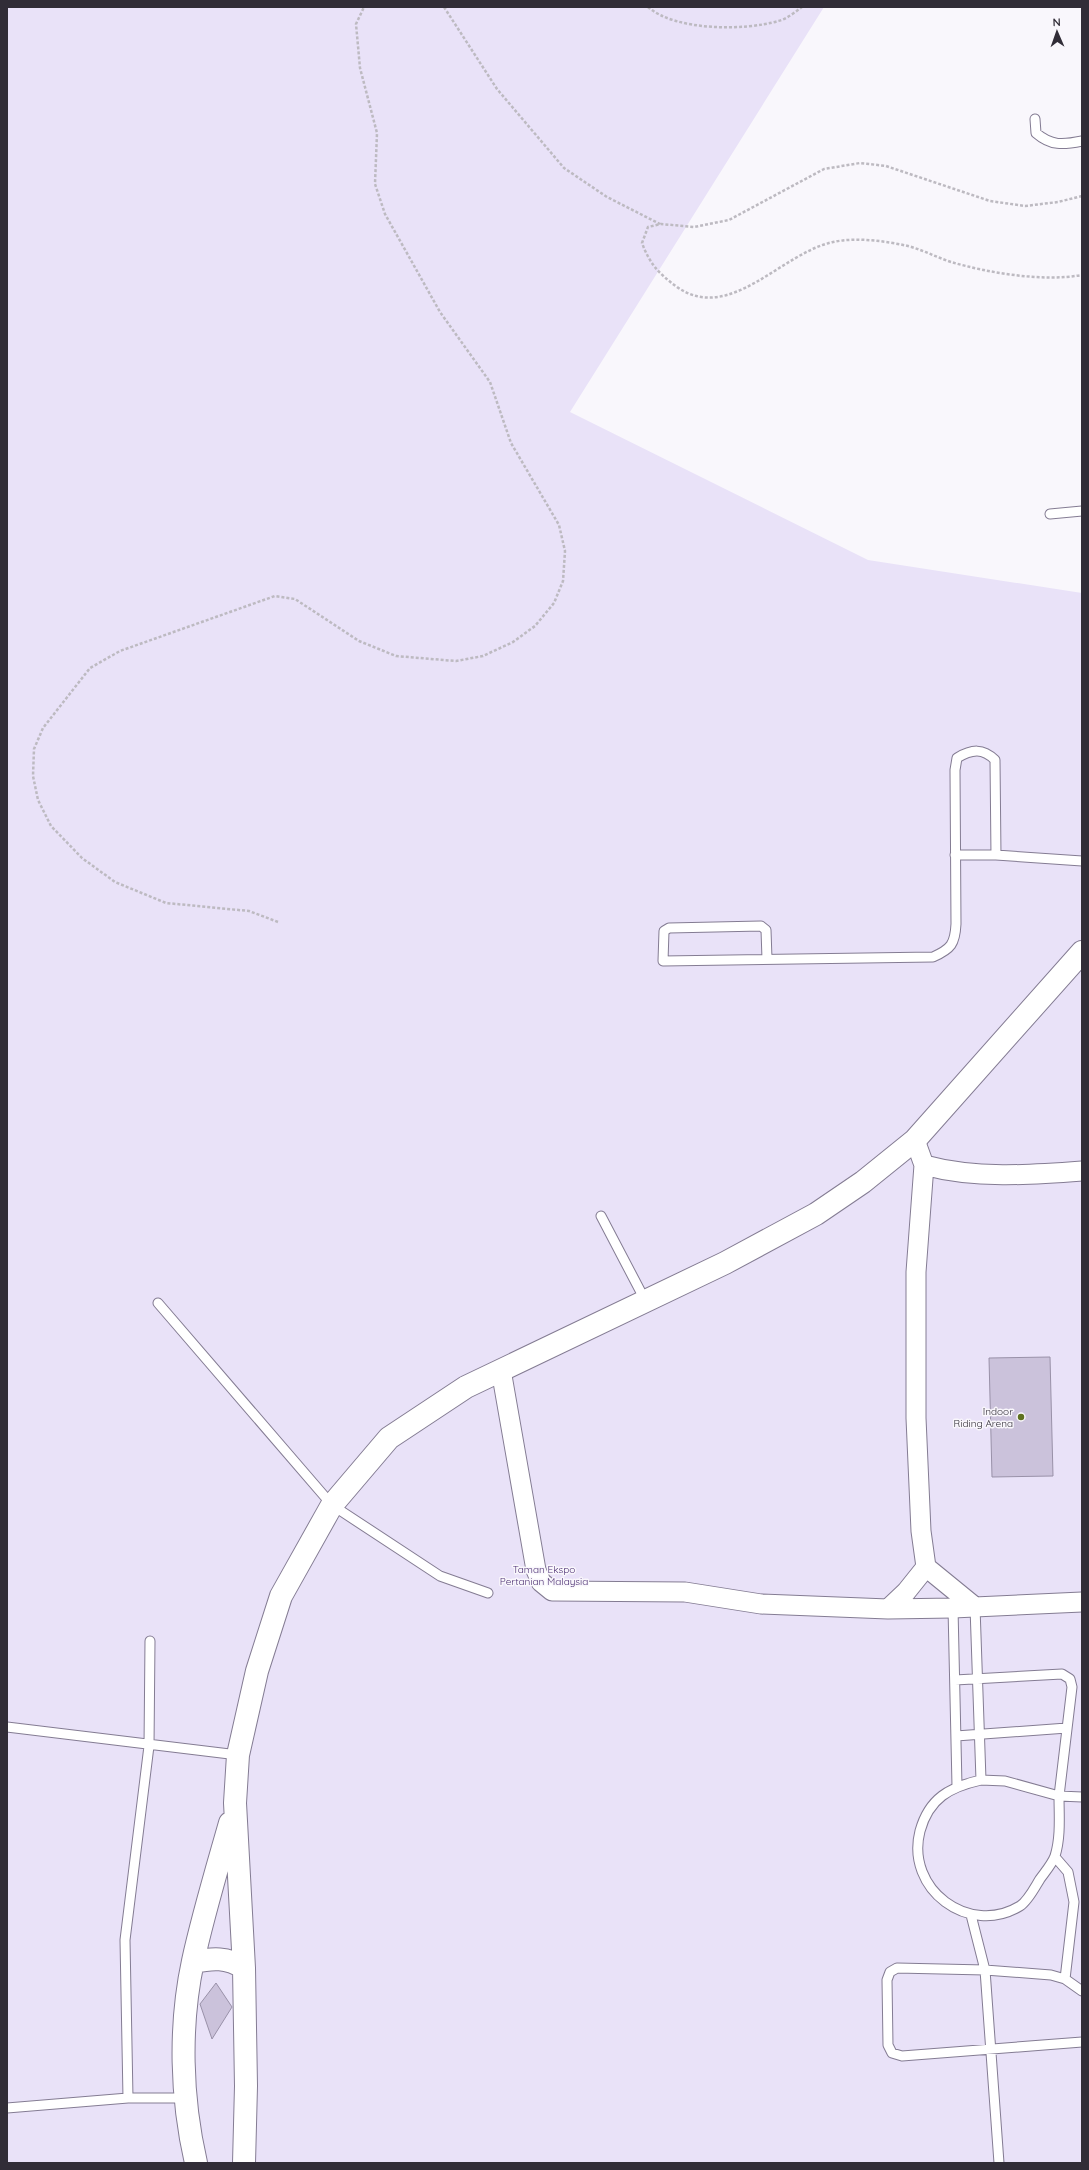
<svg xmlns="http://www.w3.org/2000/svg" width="1089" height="2170" font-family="Quicksand,sans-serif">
<rect width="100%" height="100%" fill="#f9f7fc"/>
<path fill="#e9e2f8" d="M7,7h817l-254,405 298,148 214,33v1570h-1075z"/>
<path fill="#cbc2db" stroke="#9991a8" d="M1050,1357l3,119 -61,1 -3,-119z
M216,1983l16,24 -20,32 -12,-35z"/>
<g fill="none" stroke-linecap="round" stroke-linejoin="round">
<g stroke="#847c93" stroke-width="11">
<path id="lane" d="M1035,119l1,14c15,13 27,12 46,8
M1050,514l32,-3
M955,855h41l86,6
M767,959l-1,-29 -5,-4 -92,2 -5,3 -1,30 270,-4c18,-8 22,-13 23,-33l-1,-154 2,-12c15,-9 26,-10 38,2l1,95
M601,1216l44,84
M158,1303l174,202 108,71 48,17
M975,1607l6,173
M953,1608l4,178
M955,1680l107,-6 8,5 2,8 -13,109 23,1
M7,1727l231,28
M956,1736l111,-8
M981,1780l24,1 54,15c0,19 2,41 -4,60 -3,8 -10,16 -15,23 -5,8 -12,22 -20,27 -51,31 -115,-17 -100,-75 9,-33 30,-44 61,-51z
M1055,1857l13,15 6,30 -9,77
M971,1915l14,55 66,5 14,4 17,12
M128,2098l-3,-158 24,-194 1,-105
M7,2108l121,-10h58
M999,2163l-14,-193 -88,-2 -7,4 -3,8 1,65 4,8 10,3 180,-14"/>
</g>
<g stroke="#847c93" stroke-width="21">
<path id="street" d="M915,1140l9,25 -8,107v146l5,113 5,36 49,40
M924,1165c51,14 106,10 158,6
M501,1370l35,200 5,12 11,9 133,1 76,12 127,5 65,-1 129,-6
M888,1609l18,-17 20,-25"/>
</g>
<g stroke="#847c93" stroke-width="24">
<path id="secondary" d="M193,1962c20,-4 34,-5 51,6
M196,2163c-15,-65 -17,-137 -3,-202 10,-46 24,-92 37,-138
M244,2163l2,-77 -2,-118 -9,-165 3,-48 19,-84 24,-75 51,-91 57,-67 77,-51 259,-124 91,-49 47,-32 52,-42 167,-188"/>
</g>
<path stroke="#bdbac1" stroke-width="2.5" stroke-dasharray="3 2" stroke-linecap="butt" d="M444,7l53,82 67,79 43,29 53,27
M648,7c27,24 97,24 130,14 9,-2 17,-9 24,-14
M1082,196l-24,6 -33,4 -35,-5 -104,-35 -26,-3 -36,6 -95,51 -35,7 -33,-3 -13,3 -6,16c8,21 16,30 35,44 53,37 104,-34 156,-45 24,-5 52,-1 75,4 15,4 28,11 43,16 38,11 91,20 131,13
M278,922l-29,-11 -83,-8 -51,-21 -33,-24 -31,-32 -13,-26 -5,-24 1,-27 9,-21 47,-60 30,-17 155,-55 20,3 64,42 37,15 60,5 27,-5 30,-14 22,-16 19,-23 9,-22 2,-30 -6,-26 -48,-82 -21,-61 -50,-70 -55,-98 -10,-30 2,-51 -17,-65 -4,-44 8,-17"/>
<use href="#lane" stroke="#fff" stroke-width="9"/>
<use href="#street" stroke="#fff" stroke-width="19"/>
<use href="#secondary" stroke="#fff" stroke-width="22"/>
</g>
<circle fill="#5f7120" stroke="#f9f7fc" stroke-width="1.5" cx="1021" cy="1417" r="4"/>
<g text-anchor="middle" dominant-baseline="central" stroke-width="3" stroke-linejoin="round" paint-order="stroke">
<g font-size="10" fill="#312d37" stroke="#f9f7fc" text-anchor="end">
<text x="1013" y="1411">Indoor<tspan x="1013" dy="12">Riding Arena</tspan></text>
</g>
<g font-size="10" fill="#4d3073" stroke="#f9f7fc">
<text x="544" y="1569">Taman Ekspo<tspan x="544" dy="12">Pertanian Malaysia</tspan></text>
</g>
</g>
<rect width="1089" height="2170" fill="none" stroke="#312d37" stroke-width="16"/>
<g transform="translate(1057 32) rotate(358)" stroke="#f9f7fc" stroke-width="3" paint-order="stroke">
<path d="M0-3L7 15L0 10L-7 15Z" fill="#312d37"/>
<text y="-6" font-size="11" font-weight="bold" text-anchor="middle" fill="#312d37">N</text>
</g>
</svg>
